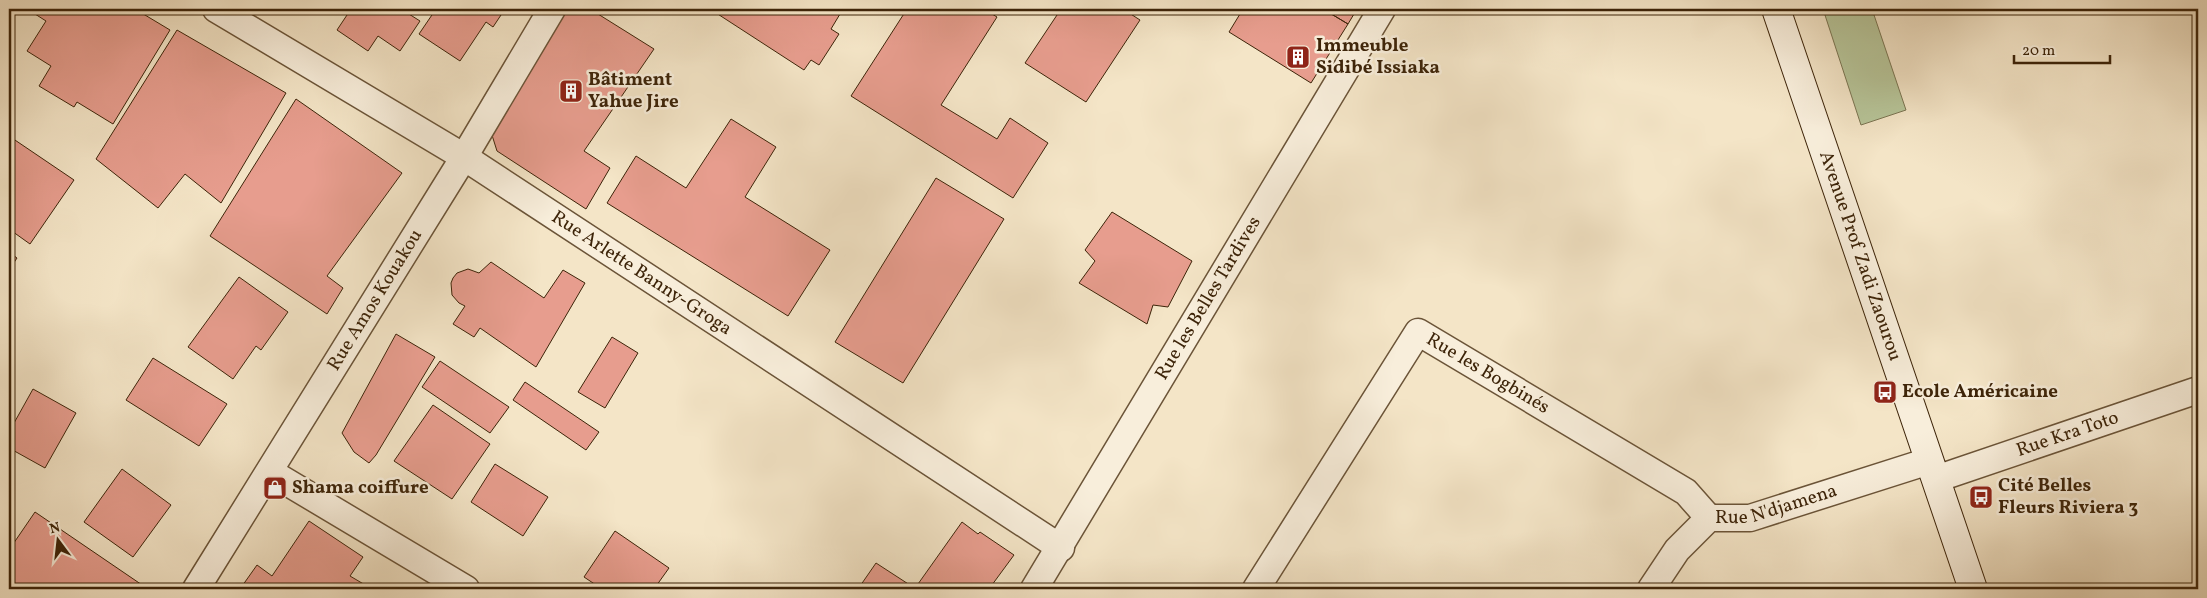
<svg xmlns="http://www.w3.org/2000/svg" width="2207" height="598" font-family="Vollkorn,serif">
<rect width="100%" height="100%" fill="#f4e5c7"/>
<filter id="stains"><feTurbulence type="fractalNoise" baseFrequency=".004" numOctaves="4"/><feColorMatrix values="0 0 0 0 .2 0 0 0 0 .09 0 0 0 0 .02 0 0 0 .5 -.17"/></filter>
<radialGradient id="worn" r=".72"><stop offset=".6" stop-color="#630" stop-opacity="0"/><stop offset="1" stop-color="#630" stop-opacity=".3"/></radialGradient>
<path fill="#b7c599" stroke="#7a7451" d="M1823,9h49l34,101 -45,15z"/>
<path fill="#e79d8e" stroke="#3d2409" d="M38,9h97l35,21 -57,94 -36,-22 -3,5 -35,-21 12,-20 -24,-15 19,-30 -11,-7z
M351,9h50l19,12 -20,30 -22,-15 -10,15 -31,-21z
M436,9h69l-12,18 -7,-5 -26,39 -41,-27z
M566,9h24l64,40 -70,102 26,17 -24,41 -89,-58 -6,-19z
M710,9h133l-12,20 8,5 -20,31 -8,-5 -7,10z
M907,9h77l13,8 -56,88 56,34 13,-21 38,25 -35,55 -162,-102z
M1061,9h62l17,11 -54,82 -61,-39z
M1243,9h80l25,15 -37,59 -82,-51z
M1323,9h34l-9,15z
M177,30l109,63 -65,110 -36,-29 -27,34 -62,-49z
M296,99l106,74 -75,103 16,12 -16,26 -117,-78z
M731,119l45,28 -31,50 85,53 -42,66 -181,-113 29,-47 50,32z
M9,136l65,44 -44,64 -21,-15z
M936,178l68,41 -101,164 -68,-41z
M1112,212l80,49 -24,46 -15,-2 -6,19 -68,-41 16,-22 -10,-11z
M9,252l8,6 -8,12z
M491,262l53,36 19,-28 22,13 -49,84 -56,-39 -6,9 -21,-13 12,-18 -6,-3 -7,-8 -1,-12 2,-5 4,-5 11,-4 11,4z
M239,277l49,35 -27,38 -5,-4 -23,33 -45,-32z
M396,334l39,23 -59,98 -7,8 -15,-11 -12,-19z
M612,337l26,16 -33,55 -27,-16z
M153,358l74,46 -28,42 -73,-46z
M440,361l69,46 -19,26 -68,-46z
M525,382l74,50 -13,18 -73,-50z
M33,389l43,24 -31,55 -36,-20v-16z
M433,405l57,39 -38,55 -58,-38z
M495,464l53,33 -25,39 -52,-34z
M122,469l49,36 -38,52 -49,-35z
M35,512l113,77h-139v-39z
M309,521l54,36 -13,19 22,13h-132l17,-24 15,11z
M962,522l16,12 2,-2 34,23 -25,34h-63l-8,-5z
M615,531l54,37 -15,21h-52l-18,-12z
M876,563l40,26h-58z"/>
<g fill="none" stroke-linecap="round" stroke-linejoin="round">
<g stroke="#6b5438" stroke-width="29">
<g id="street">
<path id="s1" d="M216,9l248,148 597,391"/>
<path d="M270,472l196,117"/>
<path id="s2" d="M1936,479l262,-89"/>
<path id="s3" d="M196,589l268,-432 88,-148"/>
<path id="s4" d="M1034,589l348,-580"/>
<path id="s5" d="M1256,589l162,-257 268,160 23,26"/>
<path id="s6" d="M1651,589l26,-39 32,-32h41l179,-57"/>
</g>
</g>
<g stroke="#3d2409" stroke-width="30">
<g id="secondary">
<path id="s7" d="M1776,9l197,580"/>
</g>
</g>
<use href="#street" stroke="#f8eedb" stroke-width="26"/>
<use href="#secondary" stroke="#f8eedb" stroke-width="28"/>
</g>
<defs>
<g id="building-square" transform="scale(1.25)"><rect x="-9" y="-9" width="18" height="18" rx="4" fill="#8f2418" stroke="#f8eedb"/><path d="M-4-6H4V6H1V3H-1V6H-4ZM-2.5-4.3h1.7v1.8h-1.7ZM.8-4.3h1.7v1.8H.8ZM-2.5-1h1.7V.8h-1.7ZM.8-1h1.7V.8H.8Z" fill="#fff"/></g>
<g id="bus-square" transform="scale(1.25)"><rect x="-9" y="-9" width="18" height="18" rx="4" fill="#8f2418" stroke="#f8eedb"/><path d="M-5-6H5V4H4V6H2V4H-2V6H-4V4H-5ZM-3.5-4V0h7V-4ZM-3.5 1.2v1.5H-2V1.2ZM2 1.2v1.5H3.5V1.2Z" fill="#fff"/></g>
<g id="shop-square" transform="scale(1.25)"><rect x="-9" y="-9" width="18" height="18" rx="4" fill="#8f2418" stroke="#f8eedb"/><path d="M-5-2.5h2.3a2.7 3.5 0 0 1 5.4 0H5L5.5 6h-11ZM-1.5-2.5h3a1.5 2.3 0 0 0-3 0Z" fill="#fff"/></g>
</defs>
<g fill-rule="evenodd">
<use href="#building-square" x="1298" y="57"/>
<use href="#building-square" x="571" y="91"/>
<use href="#bus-square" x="1885" y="392"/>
<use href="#shop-square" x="275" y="488"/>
<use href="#bus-square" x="1981" y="497"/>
</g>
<g text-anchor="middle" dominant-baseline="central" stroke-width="5" stroke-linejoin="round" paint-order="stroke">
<g font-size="19" font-weight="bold" fill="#3d2409" stroke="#f8eedb" text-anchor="start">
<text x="1316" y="46">Immeuble<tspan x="1316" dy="22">Sidibé Issiaka</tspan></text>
<text x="588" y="80">Bâtiment<tspan x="588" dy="22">Yahue Jire</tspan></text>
<text x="1902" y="392">Ecole Américaine</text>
<text x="1998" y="486">Cité Belles<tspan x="1998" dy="22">Fleurs Riviera 3</tspan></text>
<text x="292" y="488">Shama coiffure</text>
</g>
<g font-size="19" fill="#3d2409" stroke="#f8eedb">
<text stroke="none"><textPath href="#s7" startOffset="261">Avenue Prof Zadi Zaourou</textPath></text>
<text stroke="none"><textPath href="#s1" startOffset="501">Rue Arlette Banny-Groga</textPath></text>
<text stroke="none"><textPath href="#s4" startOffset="339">Rue les Belles Tardives</textPath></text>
<text stroke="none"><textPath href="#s3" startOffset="340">Rue Amos Kouakou</textPath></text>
<text stroke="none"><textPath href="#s5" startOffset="385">Rue les Bogbinés</textPath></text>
<text stroke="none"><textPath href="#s2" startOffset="139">Rue Kra Toto</textPath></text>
<text stroke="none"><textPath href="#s6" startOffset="161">Rue N'djamena</textPath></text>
</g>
</g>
<rect width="2207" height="598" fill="none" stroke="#f4e5c7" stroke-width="30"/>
<rect x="10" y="10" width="2187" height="578" fill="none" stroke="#3d2409" stroke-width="2.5"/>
<rect x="15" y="15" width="2177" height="568" fill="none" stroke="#3d2409"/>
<g transform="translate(58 540) rotate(345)" stroke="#f8eedb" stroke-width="4" paint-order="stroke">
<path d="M0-4L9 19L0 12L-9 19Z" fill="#3d2409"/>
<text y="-8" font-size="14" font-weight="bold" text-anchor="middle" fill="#3d2409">N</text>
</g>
<path d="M2014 55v8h96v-8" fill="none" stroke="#3d2409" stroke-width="2.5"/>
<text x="2022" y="55" font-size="15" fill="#3d2409" stroke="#f8eedb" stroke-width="4" paint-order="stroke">20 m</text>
<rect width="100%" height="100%" filter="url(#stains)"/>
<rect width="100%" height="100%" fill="url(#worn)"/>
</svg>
